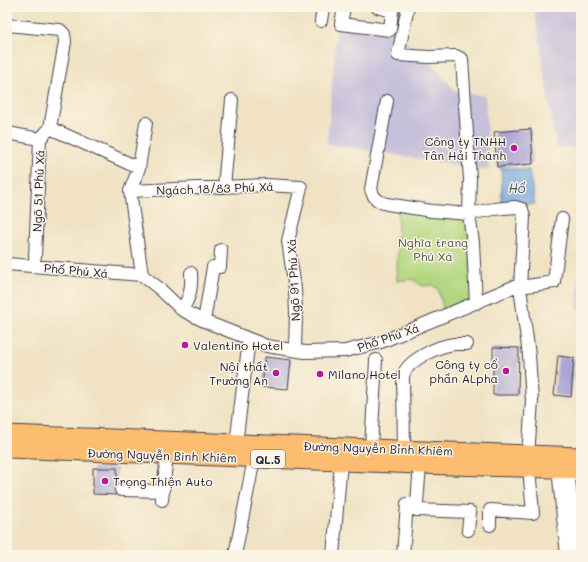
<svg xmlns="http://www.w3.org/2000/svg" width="588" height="562" font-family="Mali,sans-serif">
<rect width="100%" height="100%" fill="#fcf5e5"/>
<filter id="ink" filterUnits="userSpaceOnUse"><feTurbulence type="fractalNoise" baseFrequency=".025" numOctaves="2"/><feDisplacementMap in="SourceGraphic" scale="8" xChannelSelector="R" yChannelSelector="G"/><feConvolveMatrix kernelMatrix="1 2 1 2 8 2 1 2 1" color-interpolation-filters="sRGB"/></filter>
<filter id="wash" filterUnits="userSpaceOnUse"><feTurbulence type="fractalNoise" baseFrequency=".012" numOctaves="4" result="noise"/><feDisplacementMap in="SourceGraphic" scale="16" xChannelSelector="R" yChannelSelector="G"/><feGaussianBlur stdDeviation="0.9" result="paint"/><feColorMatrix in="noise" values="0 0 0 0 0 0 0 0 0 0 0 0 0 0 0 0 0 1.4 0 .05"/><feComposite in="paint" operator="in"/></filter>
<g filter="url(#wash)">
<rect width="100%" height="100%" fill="#f0e2c3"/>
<path fill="#c6c0da" d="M534,7h47v141l-25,-1z
M337,26l54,5 33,24 31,36 30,5 4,74 -162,-26z
M581,220v89h-4z"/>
<path fill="#b2d780" stroke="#6a7c5e" d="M398,209l70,9 5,82 -29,11 -6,-22 -6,-4 -9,1 -11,-7 -15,2z"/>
<path fill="#6fa1da" stroke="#48628a" d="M501,167l28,3 6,34h-33z"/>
<g id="blocks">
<path fill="#aba6d1" d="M531,129l2,35 -36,3 -3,-35z
M493,347l26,1 -1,47h-25z
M558,356l16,2 -3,39 -17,-2z
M265,357l26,3 -3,29 -26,-2z
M93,468h24v27l-24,-1z"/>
</g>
</g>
<g filter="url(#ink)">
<use href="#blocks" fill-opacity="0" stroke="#413f4f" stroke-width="1"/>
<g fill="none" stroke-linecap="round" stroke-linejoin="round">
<g stroke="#413f4f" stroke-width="14">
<path id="minor" d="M344,7l-3,17 49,6 2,-19 -15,-4
M408,7l-10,48 31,2 27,-1 6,3 8,120 -1,35 4,29 3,60
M321,21l2,-14
M7,25l53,5 4,4 1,8 -15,86 -10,11 -5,118
M387,101l-16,88c2,9 7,13 16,15l45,7 37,3 25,-5 21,-2 7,2 2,8 -4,70 34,-5 8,-63
M50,128l89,40
M7,133l33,6
M224,187l8,-87
M130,191l136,-6 35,2 -13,54 7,48 1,24 -1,37
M7,264l135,11 18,14 22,21 22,11 63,25 38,6 40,-1 36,-9 132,-55h7l9,68 3,46 -4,54
M142,275l-12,-84 9,-23 7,-45
M182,310c8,-13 10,-22 9,-37
M204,321l9,-54h7l1,-17
M236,444l13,-105
M371,448l5,-88
M404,449l-1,-73c4,-16 35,-30 51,-32 4,0 9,0 13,0
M558,469l9,86
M568,469l9,86
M121,490l42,1
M162,500l5,-45
M417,503l-1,7 54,2 -2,18
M490,525v-15l43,3 -4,-45
M235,555l19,-96
M333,555l8,-93
M403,555l4,-51 10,-1 3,-38"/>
</g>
<g stroke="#413f4f" stroke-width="19">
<path id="highway" d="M7,434l574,22
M7,449l413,16 161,5"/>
</g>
<use href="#minor" stroke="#fff" stroke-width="12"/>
<use href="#highway" stroke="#fcbd6f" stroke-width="17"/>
</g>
</g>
<g fill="#b5179e" stroke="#fcf5e5" stroke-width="1.5">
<circle cx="514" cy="148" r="4"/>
<circle cx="185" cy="345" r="4"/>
<circle cx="506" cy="371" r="4"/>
<circle cx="276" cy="373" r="4"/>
<circle cx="320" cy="374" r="4"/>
<circle cx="105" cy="481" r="4"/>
</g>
<g text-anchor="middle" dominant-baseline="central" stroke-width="3" stroke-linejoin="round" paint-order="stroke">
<rect fill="#fcf5e5" stroke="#63616e" stroke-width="1" x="251" y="450" width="34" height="18" rx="3"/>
<g font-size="11" font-weight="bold" fill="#22223b">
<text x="268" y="459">QL.5</text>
</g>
<g font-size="12" fill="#22223b" stroke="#fcf5e5" text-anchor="end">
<text x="506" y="141">Công ty TNHH<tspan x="506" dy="14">Tân Hải Thành</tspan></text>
<text x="193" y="345" text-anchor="start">Valentino Hotel</text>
<text x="498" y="364">Công ty cổ<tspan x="498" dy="14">phần ALpha</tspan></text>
<text x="268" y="366">Nội thất<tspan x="268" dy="14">Trường An</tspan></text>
<text x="328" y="374" text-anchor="start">Milano Hotel</text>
<text x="113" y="481" text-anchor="start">Trọng Thiện Auto</text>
</g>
<g font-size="12" fill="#22223b" stroke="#fcf5e5">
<text transform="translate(215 188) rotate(-2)">Ngách 18/83 Phú Xá</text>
<text transform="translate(38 191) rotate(-88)">Ngõ 51 Phú Xá</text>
<text transform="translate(76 270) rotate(5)">Phố Phú Xá</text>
<text transform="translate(293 280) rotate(-93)">Ngõ 91 Phú Xá</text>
<text transform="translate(388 337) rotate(-19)">Phố Phú Xá</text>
<text transform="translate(378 448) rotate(2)">Đường Nguyễn Bỉnh Khiêm</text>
<text transform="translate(162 455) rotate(2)">Đường Nguyễn Bình Khiêm</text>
</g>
<g font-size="12" fill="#4d5850" stroke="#fcf5e5">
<text x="433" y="242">Nghĩa trang<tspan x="433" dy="14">Phú Xá</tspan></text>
</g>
<g font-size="13" font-style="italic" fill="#41557b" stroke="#fcf5e5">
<text x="517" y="187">Hồ</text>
</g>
</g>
<rect width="588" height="562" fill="none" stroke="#fcf5e5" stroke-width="24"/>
</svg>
